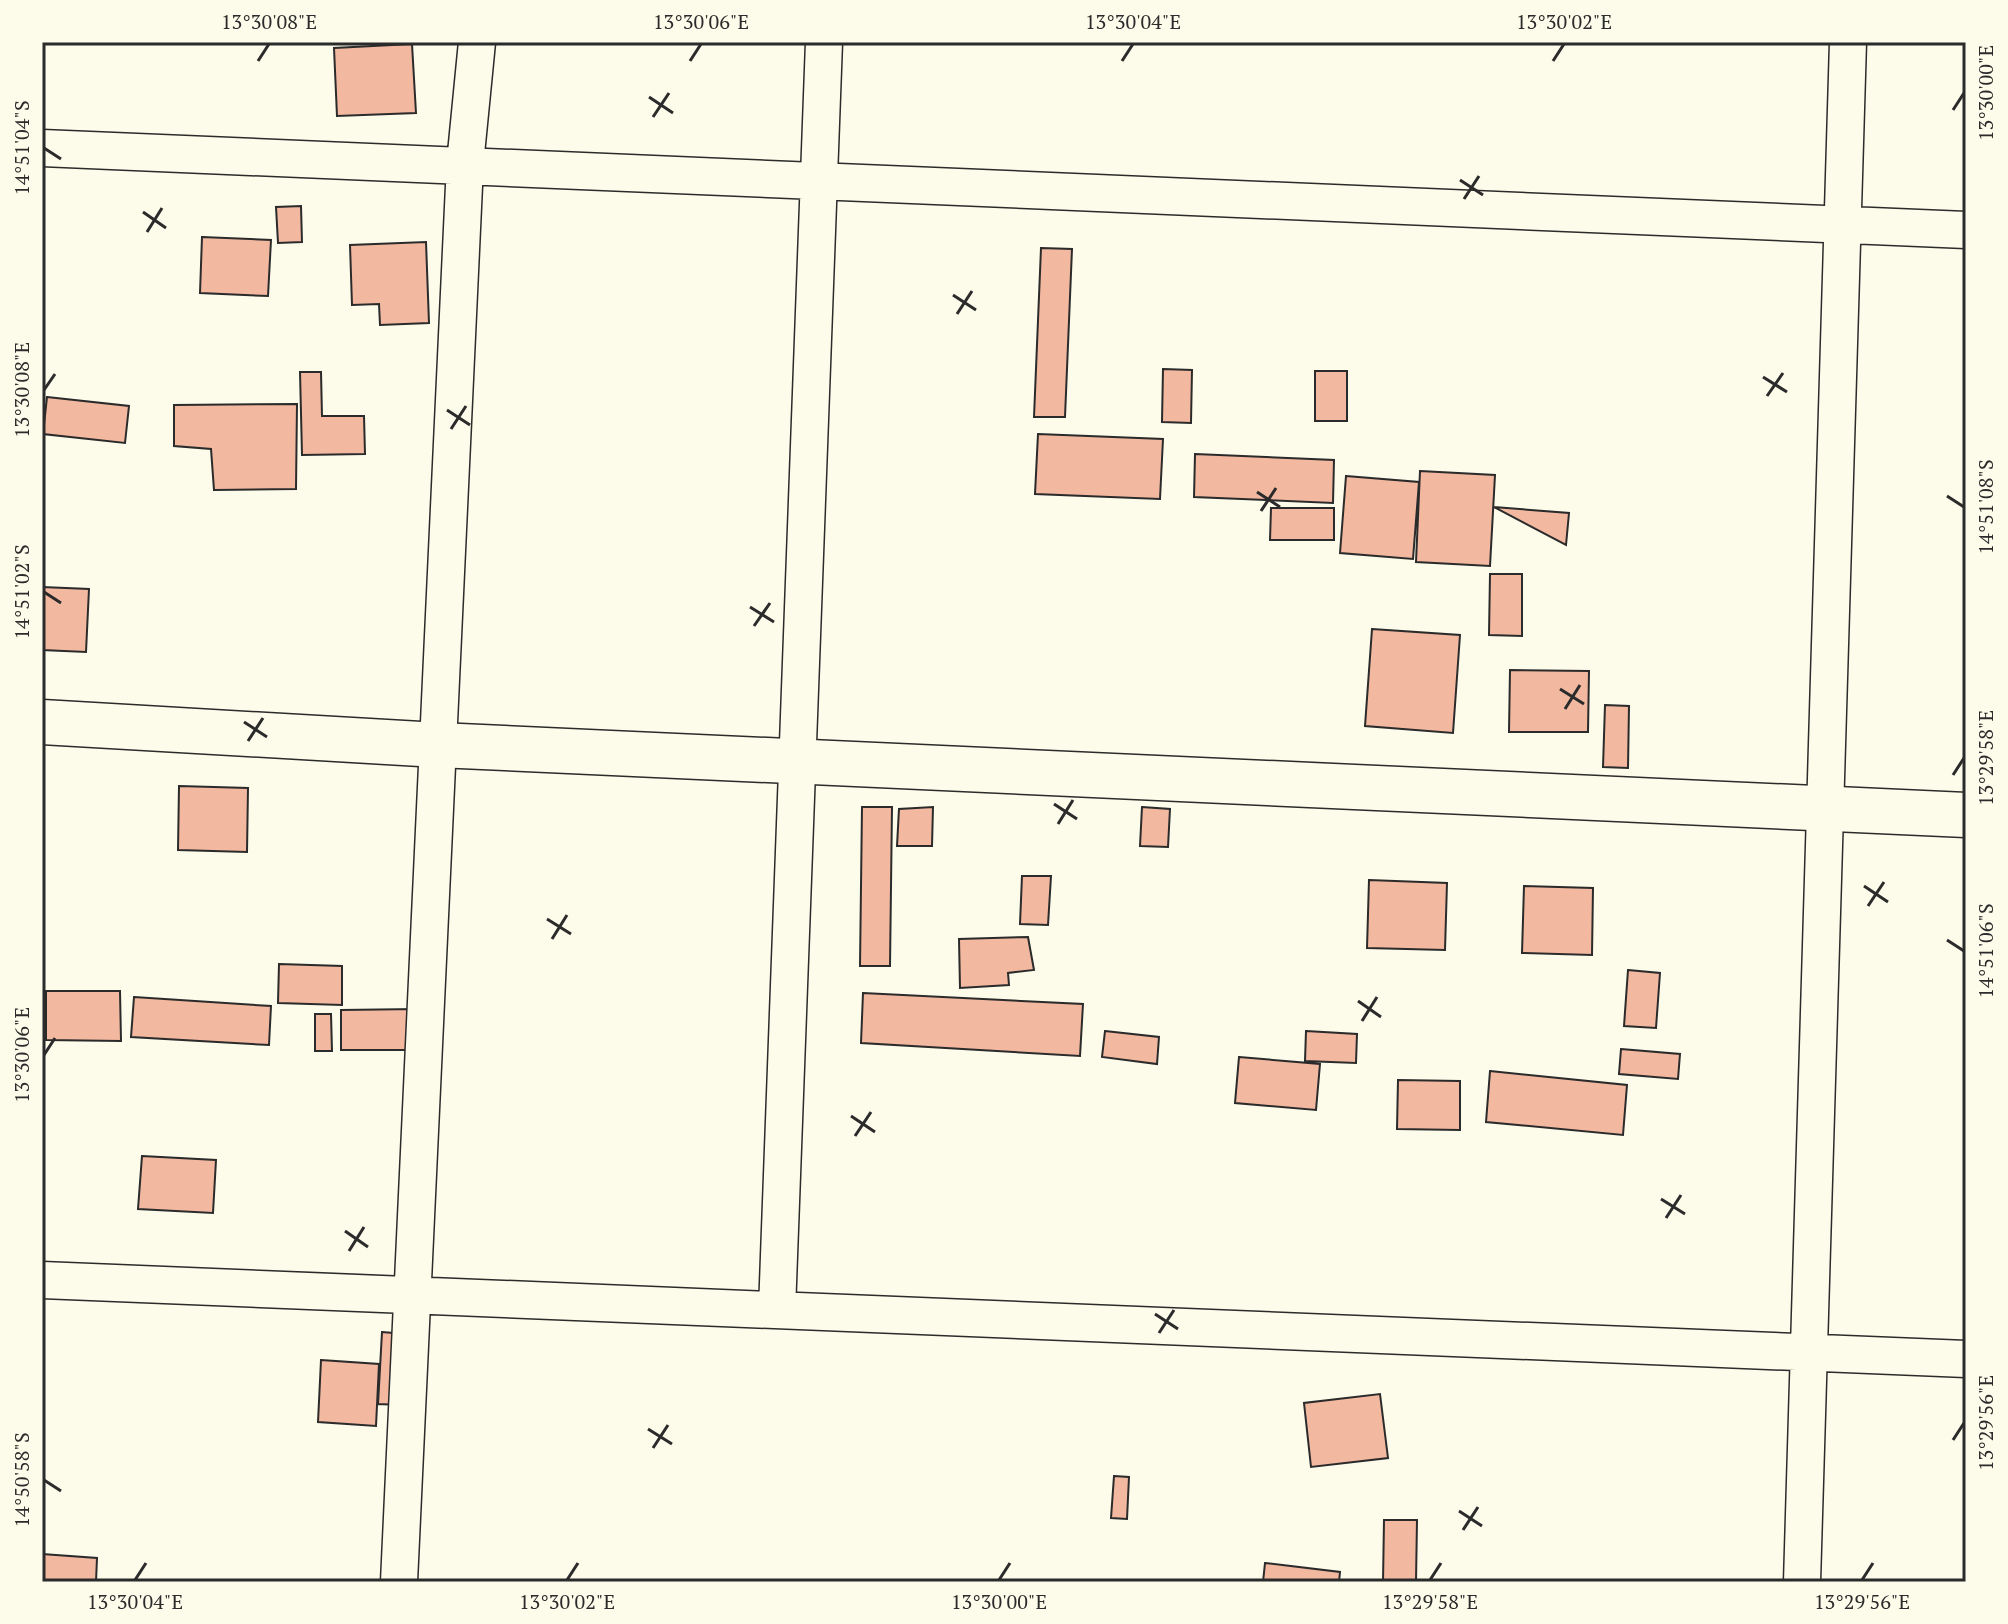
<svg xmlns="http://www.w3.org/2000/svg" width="2008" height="1624" font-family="'PT Serif',serif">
<rect width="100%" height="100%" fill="#fdfbea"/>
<path fill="#f2b8a0" stroke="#2b2b2b" stroke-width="2" d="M412,44l4,69 -79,3 -3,-68z
M301,206l1,36 -24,1 -2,-36z
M202,237l69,3 -3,56 -68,-3z
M426,242l3,81 -49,2 -1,-21 -27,1 -2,-60z
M1041,248l31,1 -7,168h-31z
M1163,369l29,1 -1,53 -29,-1z
M1315,371h32v50h-32z
M300,372h21l1,44h42l1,38 -63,1z
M47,397l82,9 -4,37 -82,-9z
M297,404l-1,85 -82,1 -3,-41 -37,-3v-41z
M1038,434l125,5 -3,60 -125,-5z
M1195,454l139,6 -1,43 -139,-6z
M1420,471l75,4 -5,91 -74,-4z
M1346,476l73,6 -6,77 -73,-6z
M1494,507l75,6 -3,32z
M1271,508h63v32h-64z
M1490,574h32v62l-33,-1z
M42,587l47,2 -3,63 -44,-2z
M1372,629l88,6 -7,98 -88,-7z
M1510,670l79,1 -1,61h-79z
M1605,705l24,1 -1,62 -25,-1z
M179,786l69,2 -1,64 -69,-2z
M862,807h30l-2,159h-30z
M933,807l-1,39h-35l2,-37z
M1142,807l28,2 -2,38 -28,-1z
M1022,876h29l-3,49 -28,-1z
M1369,880l78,3 -2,67 -78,-2z
M1524,886l69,2 -1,67 -70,-2z
M1028,937l6,33 -26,3 1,12 -49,3 -1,-49z
M279,964l63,2v39l-64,-2z
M1628,970l32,3 -4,55 -32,-2z
M46,991h74l1,50 -75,-1z
M863,993l220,11 -3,52 -219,-13z
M134,997l137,9 -2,39 -138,-8z
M417,1009v41h-76v-40z
M315,1014h16l1,37h-17z
M1105,1031l54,6 -2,27 -55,-7z
M1306,1031l51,3 -1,29 -51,-2z
M1621,1049l59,5 -2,25 -59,-5z
M1239,1057l81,7 -4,46 -81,-7z
M1490,1071l137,14 -4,50 -137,-13z
M1398,1080l62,1v49l-63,-1z
M142,1156l74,4 -3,53 -75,-4z
M382,1332l23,2 -4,71 -23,-1z
M321,1360l58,4 -3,62 -58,-4z
M1380,1394l8,64 -77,9 -7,-64z
M1114,1476l15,1 -2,42 -16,-1z
M1384,1520h33l-1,62h-33z
M42,1554l55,4 -1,24h-54z
M1265,1563l75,9 -1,10h-76z"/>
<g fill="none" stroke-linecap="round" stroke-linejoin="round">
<g stroke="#2b2b2b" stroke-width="39">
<path id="minor" d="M42,148l1924,82
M42,1280l1924,79
M777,1310l47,-1268
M399,1582l66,-1418 12,-122
M1802,1582l46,-1540"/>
</g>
<g stroke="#2b2b2b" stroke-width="47">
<path id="tertiary" d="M42,722l396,23 1528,70"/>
</g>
<use href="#minor" stroke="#fdfbea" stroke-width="36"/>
<use href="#tertiary" stroke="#fdfbea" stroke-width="44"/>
</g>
<path fill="none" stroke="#2b2b2b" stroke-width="3" d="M258,61l11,-17M690,61l11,-17M1122,61l11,-17M1553,61l11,-17M649,97l24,16M1953,110l11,-17M653,117l16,-24M44,148l17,11M1460,180l23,15M1464,199l15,-23M143,212l23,16M147,232l15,-24M953,295l23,15M957,314l15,-23M1763,377l24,15M44,390l11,-16M1767,396l16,-23M447,410l23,15M451,429l15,-23M1257,492l23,15M1947,496l17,11M1261,511l15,-23M44,592l17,11M750,607l24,15M754,626l16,-23M1560,689l24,15M1565,709l15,-24M244,722l23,15M248,741l15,-23M1953,775l11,-17M1054,804l23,15M1058,824l15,-24M1864,886l24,16M1868,906l16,-24M547,919l24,15M552,939l15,-24M1947,940l17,11M1358,1001l23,16M1362,1021l15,-24M44,1055l11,-17M851,1116l24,16M855,1136l16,-24M1661,1199l24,15M1666,1218l15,-23M345,1231l23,16M349,1251l15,-24M1155,1314l23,15M1159,1333l15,-23M648,1429l24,15M1953,1440l11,-17M653,1448l15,-23M44,1480l17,11M1459,1511l23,15M1463,1530l15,-23M135,1580l11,-17M567,1580l11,-17M999,1580l11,-17M1430,1580l11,-17M1862,1580l11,-17"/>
<rect width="2008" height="1624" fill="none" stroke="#fdfbea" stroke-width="88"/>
<rect x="44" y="44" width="1920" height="1536" fill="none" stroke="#2b2b2b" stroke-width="3"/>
<g font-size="20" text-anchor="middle" fill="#2b2b2b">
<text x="269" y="29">13°30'08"E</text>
<text x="701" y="29">13°30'06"E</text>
<text x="1133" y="29">13°30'04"E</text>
<text x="1564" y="29">13°30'02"E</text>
<text transform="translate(1986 93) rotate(-90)" y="7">13°30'00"E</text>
<text transform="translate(22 148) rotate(-90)" y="7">14°51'04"S</text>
<text transform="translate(22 390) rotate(-90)" y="7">13°30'08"E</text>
<text transform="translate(1986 507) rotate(-90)" y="7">14°51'08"S</text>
<text transform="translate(22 592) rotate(-90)" y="7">14°51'02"S</text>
<text transform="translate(1986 758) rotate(-90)" y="7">13°29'58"E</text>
<text transform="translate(1986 951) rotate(-90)" y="7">14°51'06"S</text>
<text transform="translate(22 1055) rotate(-90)" y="7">13°30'06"E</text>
<text transform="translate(1986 1423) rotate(-90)" y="7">13°29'56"E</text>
<text transform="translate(22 1480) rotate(-90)" y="7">14°50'58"S</text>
<text x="135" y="1609">13°30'04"E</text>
<text x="567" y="1609">13°30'02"E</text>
<text x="999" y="1609">13°30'00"E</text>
<text x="1430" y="1609">13°29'58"E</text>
<text x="1862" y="1609">13°29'56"E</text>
</g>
</svg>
